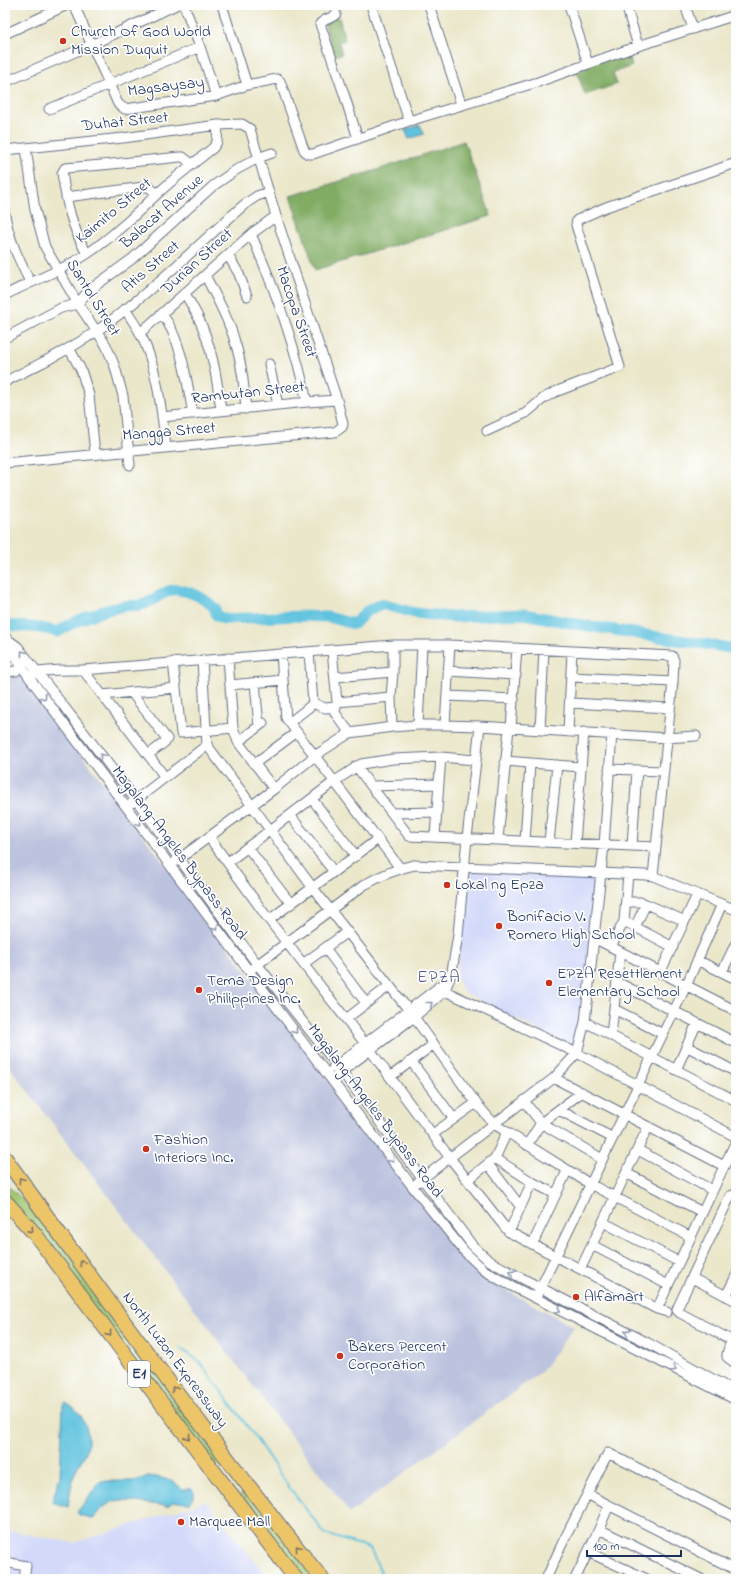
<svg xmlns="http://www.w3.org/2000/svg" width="741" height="1584" font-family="'Indie Flower',sans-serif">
<rect width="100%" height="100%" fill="#fff"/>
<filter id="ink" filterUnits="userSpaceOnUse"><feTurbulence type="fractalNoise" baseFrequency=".025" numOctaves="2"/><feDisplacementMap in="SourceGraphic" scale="8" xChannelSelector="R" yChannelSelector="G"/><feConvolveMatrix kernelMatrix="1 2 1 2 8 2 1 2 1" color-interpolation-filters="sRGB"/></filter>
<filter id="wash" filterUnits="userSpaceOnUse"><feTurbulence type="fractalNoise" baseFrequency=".012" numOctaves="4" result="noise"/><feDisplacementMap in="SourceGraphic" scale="16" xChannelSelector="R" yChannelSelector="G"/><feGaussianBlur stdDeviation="0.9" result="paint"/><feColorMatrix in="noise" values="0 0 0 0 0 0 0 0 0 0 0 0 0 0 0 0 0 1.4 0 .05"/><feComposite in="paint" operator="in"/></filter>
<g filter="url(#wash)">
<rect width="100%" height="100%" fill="#ebe7cb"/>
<path fill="#d3d9f9" d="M467,870l131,5 -20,172 -4,1 -112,-57 -5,-14z
M206,1501l63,78h-264v-49l69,13z"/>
<path fill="#bcc3de" d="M19,672l449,592 27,20 79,43 -32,44 -192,142 -345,-452v-387z"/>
<path fill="#a2c772" stroke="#5e7b68" d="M5,1183l35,33 182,241v8l-9,-1 -208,-269z
M246,1490l71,89h-15l-64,-82z"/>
<path fill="#81ac64" stroke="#4e6e61" d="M339,17l6,23 -6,2 3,12 -9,2 -9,-35z
M628,52l4,14 -19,7 4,11 -32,11 -9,-26z
M464,141l27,75 -176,54 -25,-74 87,-26z"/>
<path fill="#60c3de" stroke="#3e799e" d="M420,125l4,9 -15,5 -4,-9z
M65,1402c17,7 28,32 21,50 -2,6 -8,12 -10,18 -5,12 -6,25 -8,37l-16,-5 8,-26 3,-72z
M149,1476c13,2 24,3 33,13h10l2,3v5l-5,6 -16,-1 -6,4 -47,-6c-11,1 -20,9 -25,19l-16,-4 -2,-3 24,-31h33z"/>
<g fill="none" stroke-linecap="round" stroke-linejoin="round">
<path stroke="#60c3de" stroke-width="2" d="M180,1348l19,13 54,73 36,53 36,47 45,14 14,31"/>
<path stroke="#60c3de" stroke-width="11" d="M5,625l36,3 17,4c16,-12 46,-22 65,-26 6,-1 13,0 18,-1 14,-3 25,-18 39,-15 14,2 25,9 35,18l1,7 8,4 78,-3 26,1 26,7 13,-13 14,-7 34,9 37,4 72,-3 52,10 160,25"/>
</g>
</g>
<g filter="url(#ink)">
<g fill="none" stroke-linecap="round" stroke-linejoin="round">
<g stroke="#646f84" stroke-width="11">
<path id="minor" d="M74,5l44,99 7,5 91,-13 31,-11 30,-6 3,2 24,69 4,4h5l96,-33 129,-39 100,-36 98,-31
M184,5l16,42 16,49
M222,5l25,80
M371,5l38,116
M429,5l32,99
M569,5l19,59
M626,5l12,41
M685,5l8,24
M336,14c-4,5 -12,4 -16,10l24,70 14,45
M5,34l62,-29
M5,82l86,-37 85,-40
M49,109l151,-62
M26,148l9,62 10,37 33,57 28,41 9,22 8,29 7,69
M5,150l118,-12 95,-13 24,-1 8,5 26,87 61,184 6,24 -1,3 -7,5 -330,31
M66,197l78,-10h5l8,7
M5,215c4,24 14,45 25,67
M251,234c24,55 44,110 56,168
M87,254c-16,-29 -20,-49 -25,-81l3,-5 37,-3 78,-8h3l9,7
M228,255l11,19 8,22
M205,275c11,22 24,44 30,67 7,22 9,44 11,67
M185,293c4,8 9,16 13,24 14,29 19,62 23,93
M5,295c27,-14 56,-24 82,-41 25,-17 47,-38 69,-59 18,-17 38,-32 57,-47l4,-6 1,-17
M125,309c5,8 11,16 15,24 18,35 21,75 26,114
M162,314c20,26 25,68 31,100
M140,333l111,-99 25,-18
M5,338l56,-30 17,-4 10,-13 44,-32 81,-73 23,-16 22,-12 14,-5
M69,348l12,22 8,25 6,59
M269,364l9,41
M5,382c31,-17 64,-31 93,-52 53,-37 98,-84 147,-126l12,-8 12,-4
M162,417l145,-15 30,-2
M487,431l39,-18 18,-15 11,-6 65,-25 -44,-142 1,-5 29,-13 130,-44
M6,638l12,9 118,153 121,164 80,101 135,180 16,15 18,10 142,73 88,49
M8,641l1,7 20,29 220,294 163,215 52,65 20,19 16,10 236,120
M332,650l5,52 -2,11 15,20
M281,654l5,64 114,150
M228,658l5,70 5,14 36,47
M202,660l5,85 106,143 101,129 62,86 18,21 96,60 101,53
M83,670l82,107
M448,671l68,4
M5,672l11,-1
M33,674c9,-5 38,-4 50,-4l310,-25h57l222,11 2,4 -1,22 -20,194
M335,677l58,-5v-27
M571,677l102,5
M255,683l4,43
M230,685l53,-5
M176,688l5,45 52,-5
M131,692l36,47 -2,3 -17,13
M102,695l74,-7 -3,-26
M448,696l66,3
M391,697l2,-25
M337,702l54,-5 1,30
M313,703l12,5 11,-1
M570,703l99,5
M290,722l18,-14 5,-5 -4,-51
M418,725l4,-80
M445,725l5,-80
M511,728l6,-80
M540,730l4,-80
M568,732l4,-81
M238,742l25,-19
M505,761l76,6
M254,764l43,-32
M356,766l53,70 246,11
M609,769l54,2
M372,786l67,-2
M312,799l44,57
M132,803l75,-58
M392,813l45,-1
M290,815l44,57
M435,836l6,-79
M209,837l60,83 101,130 80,108 53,67 6,7 148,77 10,3
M498,839l11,-111
M525,841l5,-77
M549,842l8,-77
M575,843l9,-111
M632,846l5,-76
M248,848l43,56
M175,862l99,-73 42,-34 34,-22 42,-6 26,-2h27l35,1 186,12 30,-2
M228,862l107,-81 26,-17 32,-5 48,-2 34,3
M626,902h14l6,2 39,17
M269,920l109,-81
M624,921l49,26
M635,927l11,-23
M594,938l142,73
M611,947l13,-26 4,-47
M325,948l41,55
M697,960l39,19
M303,964l44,-32
M254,967l110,-82c16,-9 31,-16 50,-20l232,10 7,1 83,34
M722,972l14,-29
M660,973l37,-78
M617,982l119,61
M439,986l6,5 132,62 159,84
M614,1009l49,25
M346,1019l43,-33
M585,1022l151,79
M611,1036l9,-84
M686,1046l50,26
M411,1061l43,58
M333,1068l111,-85
M676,1070l21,-47
M337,1075l77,-58 31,-26 7,-20 6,-36 9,-97 13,-112
M390,1077l44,-33
M554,1078l170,88
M524,1101l17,22 61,36
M559,1110l54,28
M433,1134l43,-31
M527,1145l14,-22 41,-31
M638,1150l74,40
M495,1158l37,24 23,12
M488,1164l32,42
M626,1173l76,39
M468,1180l27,-22 12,-26
M418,1182l136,-104 23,-25 8,-31 9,-84 10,-93 8,-111
M736,1194l-6,2 -52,111 -1,3 3,3 51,27 -4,14v3l9,7
M603,1222l76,40
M509,1232l23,-50
M533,1243l34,-72
M592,1245l76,40
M581,1268l67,-141
M692,1278l44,23
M538,1293l148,-307 36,-82
M726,1296l10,-20
M657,1309l79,-168
M587,1494l149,76
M599,1529l10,-24
M588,1552l11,-23 102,50
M5,1562l21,4 -2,13
M546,1579l16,-35 46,-91 128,65
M575,1579l13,-27 59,27"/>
</g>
<g stroke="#646f84" stroke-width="16">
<path id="highway" d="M5,1158c102,143 207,284 317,421
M5,1201l30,33 125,167 136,178"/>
</g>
<use href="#minor" stroke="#fff" stroke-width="9"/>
<use href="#highway" stroke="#edc569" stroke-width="14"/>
</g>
<defs><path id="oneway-chevron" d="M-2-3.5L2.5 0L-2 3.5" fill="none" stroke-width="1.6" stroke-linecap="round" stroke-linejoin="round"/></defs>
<g stroke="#8d97ae">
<use href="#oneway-chevron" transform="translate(23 653) rotate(-127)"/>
<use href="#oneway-chevron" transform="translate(44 697) rotate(53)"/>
<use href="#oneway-chevron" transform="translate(102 756) rotate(-128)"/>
<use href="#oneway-chevron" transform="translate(139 823) rotate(54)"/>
<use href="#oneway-chevron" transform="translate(216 928) rotate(53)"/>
<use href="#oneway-chevron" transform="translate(430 1004) rotate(-39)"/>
<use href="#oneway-chevron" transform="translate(295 1031) rotate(52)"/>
<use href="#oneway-chevron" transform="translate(392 1160) rotate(52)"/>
<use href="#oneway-chevron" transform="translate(512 1273) rotate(-153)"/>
<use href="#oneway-chevron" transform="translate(558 1310) rotate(28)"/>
<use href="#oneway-chevron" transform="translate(627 1332) rotate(-153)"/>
<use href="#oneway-chevron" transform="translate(674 1369) rotate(28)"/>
</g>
<g stroke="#797263">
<use href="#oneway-chevron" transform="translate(21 1180) rotate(-126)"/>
<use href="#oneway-chevron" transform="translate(31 1230) rotate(48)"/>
<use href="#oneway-chevron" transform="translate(82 1263) rotate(-127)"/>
<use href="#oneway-chevron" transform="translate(109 1334) rotate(53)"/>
<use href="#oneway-chevron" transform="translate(174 1389) rotate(-127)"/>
<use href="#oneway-chevron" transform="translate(188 1437) rotate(52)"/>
<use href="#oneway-chevron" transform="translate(298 1548) rotate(-128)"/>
</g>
</g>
<g fill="#c8321e" stroke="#fff" stroke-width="1.5">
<circle cx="63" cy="41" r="4"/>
<circle cx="447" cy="885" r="4"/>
<circle cx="499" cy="926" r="4"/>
<circle cx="549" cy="983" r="4"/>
<circle cx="199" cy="990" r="4"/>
<circle cx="146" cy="1149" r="4"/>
<circle cx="576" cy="1297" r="4"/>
<circle cx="340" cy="1356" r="4"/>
<circle cx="181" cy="1522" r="4"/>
</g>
<g text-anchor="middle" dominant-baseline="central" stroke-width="3.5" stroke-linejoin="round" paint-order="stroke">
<rect fill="#fff" stroke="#5f6d8e" stroke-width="1" x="128" y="1361" width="22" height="26" rx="3"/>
<g font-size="15" font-weight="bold" fill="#1b2f5e">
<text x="139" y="1374">E1</text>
</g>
<g font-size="16" fill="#1b2f5e" stroke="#fff" text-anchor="start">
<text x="71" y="32">Church Of God World<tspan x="71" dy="18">Mission Duquit</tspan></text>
<text x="455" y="885">Lokal ng Epza</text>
<text x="507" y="917">Bonifacio V.<tspan x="507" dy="18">Romero High School</tspan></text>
<text x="557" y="974">EPZA Resettlement<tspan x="557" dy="18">Elementary School</tspan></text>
<text x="207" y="981">Tema Design<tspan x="207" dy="18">Philippines Inc.</tspan></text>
<text x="154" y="1140">Fashion<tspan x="154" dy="18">Interiors Inc.</tspan></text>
<text x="584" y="1297">Alfamart</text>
<text x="348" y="1347">Bakers Percent<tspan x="348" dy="18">Corporation</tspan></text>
<text x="189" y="1522">Marquee Mall</text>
</g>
<g font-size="16" fill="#1b2f5e" stroke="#fff">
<text transform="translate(166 87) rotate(-7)">Magsaysay</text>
<text transform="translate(125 122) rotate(-6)">Duhat Street</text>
<text transform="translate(114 211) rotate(-40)">Kaimito Street</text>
<text transform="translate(162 212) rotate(-41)">Balacat Avenue</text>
<text transform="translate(197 262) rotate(-42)">Durian Street</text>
<text transform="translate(151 267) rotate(-41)">Atis Street</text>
<text transform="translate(93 298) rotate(58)">Santol Street</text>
<text transform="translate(296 312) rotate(71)">Macopa Street</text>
<text transform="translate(248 393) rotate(-6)">Rambutan Street</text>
<text transform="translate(169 432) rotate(-5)">Mangga Street</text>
<text transform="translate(179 853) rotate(53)">Magalang-Angeles Bypass Road</text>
<text transform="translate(375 1111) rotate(53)">Magalang-Angeles Bypass Road</text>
<text transform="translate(175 1360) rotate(53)">North Luzon Expressway</text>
</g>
<g font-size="17" letter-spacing="1" fill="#525a8d" stroke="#fff">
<text x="439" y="977">EPZA</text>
</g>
</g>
<rect width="741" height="1584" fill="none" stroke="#fff" stroke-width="20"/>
<path d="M587 1550v6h94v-6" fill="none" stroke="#1b2f5e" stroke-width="2"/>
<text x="593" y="1550" font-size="12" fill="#1b2f5e" stroke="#ffffff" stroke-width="3" paint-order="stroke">100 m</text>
</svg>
